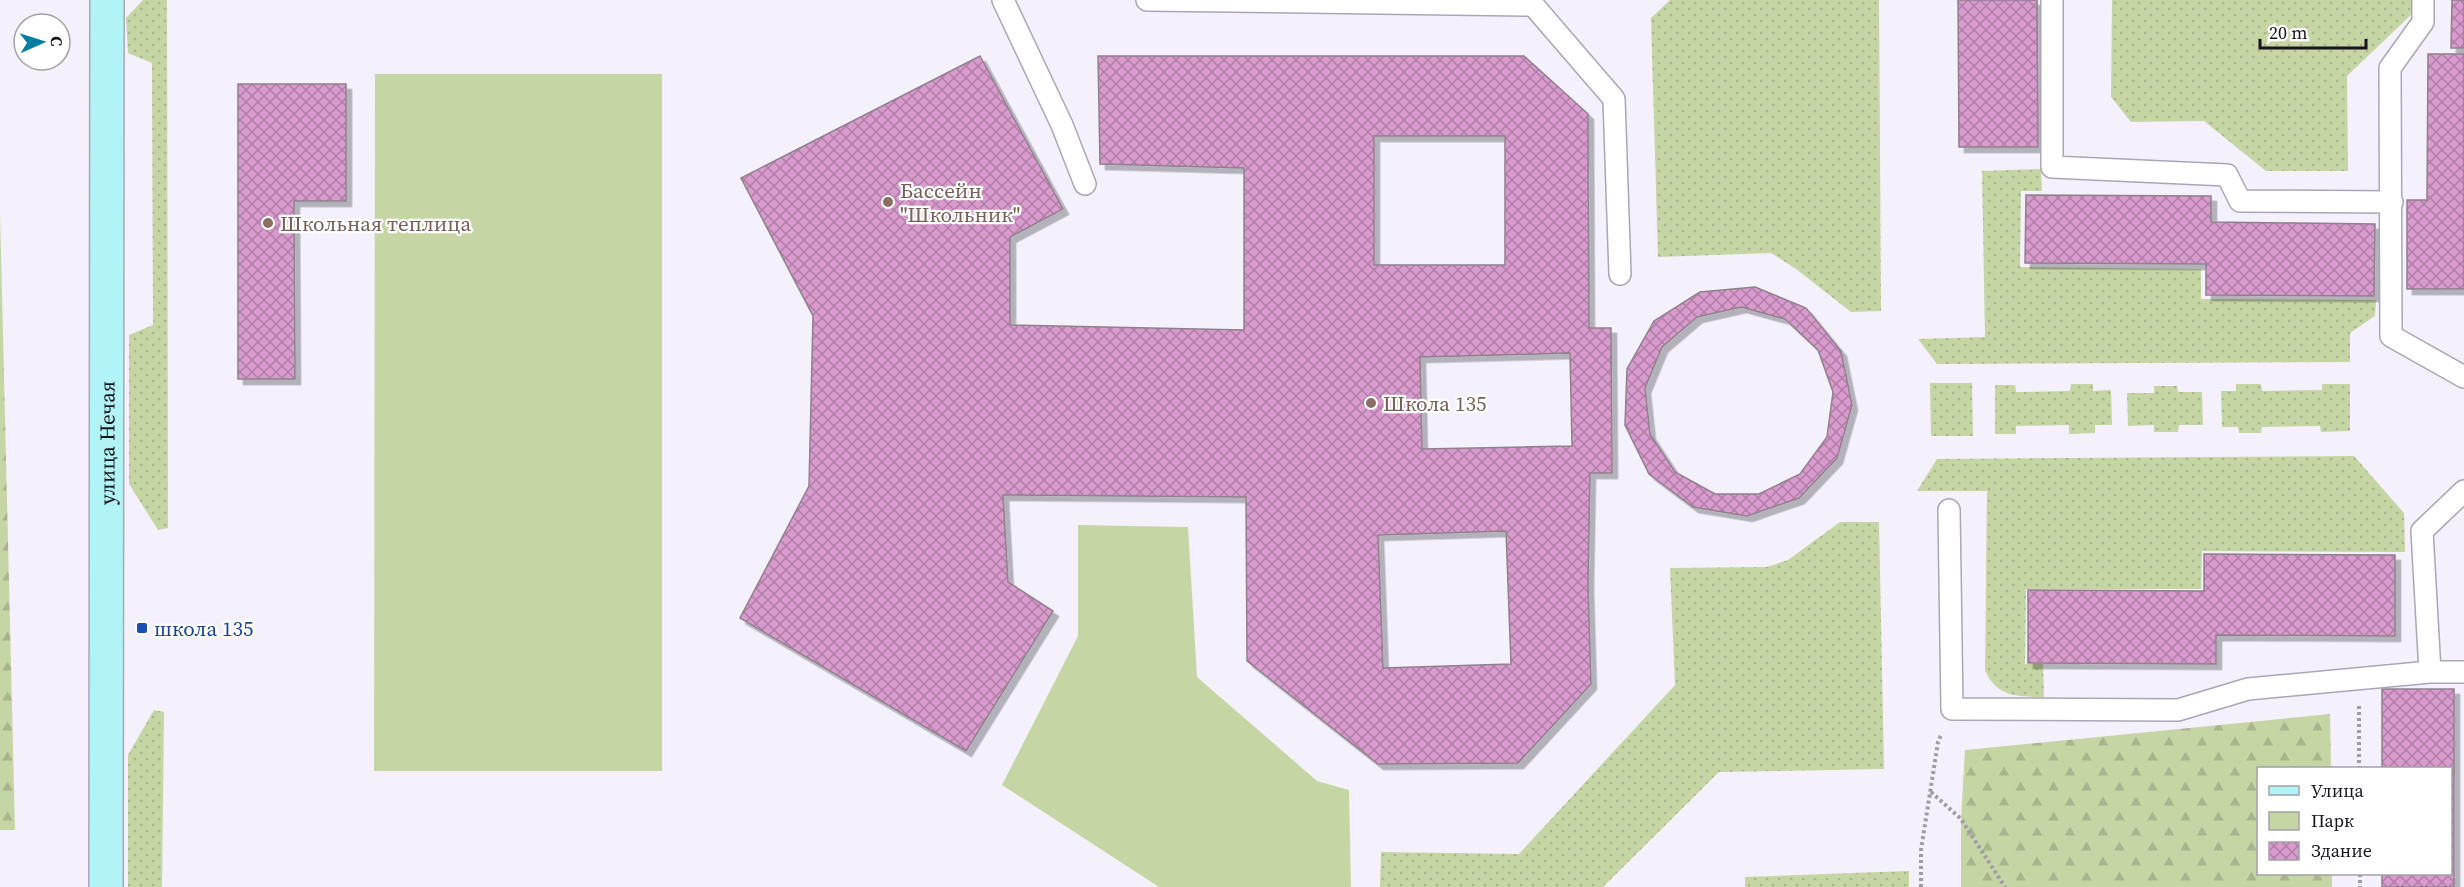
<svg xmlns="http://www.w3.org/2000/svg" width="2464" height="887" font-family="'Source Serif 4',serif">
<defs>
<pattern id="grass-dots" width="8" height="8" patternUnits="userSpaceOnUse" patternTransform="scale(1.5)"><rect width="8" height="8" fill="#c6d5a4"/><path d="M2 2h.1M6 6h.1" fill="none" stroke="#a9b68d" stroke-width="1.8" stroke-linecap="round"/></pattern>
<pattern id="forest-firs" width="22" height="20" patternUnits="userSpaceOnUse" patternTransform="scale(1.5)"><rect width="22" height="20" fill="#c6d5a4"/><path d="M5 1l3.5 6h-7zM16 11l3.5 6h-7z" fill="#a9b68d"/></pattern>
<pattern id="building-cross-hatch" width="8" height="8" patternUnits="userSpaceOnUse" patternTransform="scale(1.5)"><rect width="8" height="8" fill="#d99bcd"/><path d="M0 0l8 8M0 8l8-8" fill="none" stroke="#af7da6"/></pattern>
<filter id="shadow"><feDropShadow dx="5.5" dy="5.5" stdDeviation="0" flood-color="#0004"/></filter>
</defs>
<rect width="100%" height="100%" fill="#f4f1fc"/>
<path fill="url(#grass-dots)" d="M143,0h24l1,528 -10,2 -29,-46v-149l24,-10 -1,-262 -24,-10 -2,-35z
M1670,0h209l2,311 -30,1 -55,-43 -25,-16 -113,4 -7,-239z
M2112,0h301v13l-66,63 1,95h-82l-62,-50 -73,1 -20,-25z
M2041,169l1,22h-21l-1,76 181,2v30l175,1 -1,16 -25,17v29l-413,2 -19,-25 67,-2 -3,-166z
M1930,383h42l1,53h-42z
M2071,384h22v7l18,-1 1,35h-17v8l-26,1v-9l-53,1v8h-21v-49h20l1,7 54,-1z
M2236,384h25l1,7 60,-1v-6h28v47l-29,1 -1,-6 -58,1 -1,6h-22l-1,-6h-16l-1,-36h15z
M2154,386h23l1,6h24l1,33h-24l-1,7h-24v-7l-26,1 -1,-33h27z
M2354,456l50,57 1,39 -203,-1 -1,38h-175l-1,75h18l1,33c-26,0 -48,0 -59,-27l2,-179h-70l20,-32z
M1840,522h39l5,247 -165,3 -116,115h-223l1,-35 138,2 156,-169 -5,-117 97,-1 21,-7z
M154,710l10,2 -2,175h-34v-132z
M1909,871v16h-164v-10z"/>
<path fill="url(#forest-firs)" d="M0,211l15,619h-15z
M2330,714l1,54h-73v106h74v13h-371v-68l4,-69z"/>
<path fill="#c6d5a4" d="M375,74h287v697h-288z
M1078,525l110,2 9,150 120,104 32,9 2,97h-192l-157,-102 76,-149z"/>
<path fill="url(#building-cross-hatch)" stroke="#8f808c" stroke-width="1.5" fill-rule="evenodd" filter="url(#shadow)" d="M1958,0h79l1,147h-79z
M2452,0h12v48h-13z
M2428,54h36v235h-57v-89h20z
M980,56l83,153 -53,28v88l234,5v-162l-144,-4 -2,-108h426l64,58 1,214h22l1,145h-22l-2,111 3,100 -73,79 -140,1 -131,-103 -1,-164 -243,-2 5,87 45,29 -87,140 -226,-133 69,-132 4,-170 -72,-138zM1374,136h131v129h-131zM1570,353l2,93 -150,3 -2,-92zM1506,531l5,133 -128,4 -5,-133z
M238,84h108v117h-52l1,178h-57z
M2026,195l185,1v26l164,2 -1,72 -168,-1v-31l-181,-1z
M1755,287l51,21 35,43 11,54 -15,53 -38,40 -52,18 -54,-9 -44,-33 -24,-49 2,-56 27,-48 46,-29zM1741,307l44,12 33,31 15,42 -6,45 -27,37 -41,20h-44l-40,-22 -25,-38 -5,-46 17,-41 35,-30z
M2204,554l191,1v81l-179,-1v29l-188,-1v-73l176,1z
M2382,689h72v198h-72v-13h68v-106h-68z"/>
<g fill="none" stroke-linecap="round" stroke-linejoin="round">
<g stroke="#aba6b7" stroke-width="24">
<path id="lane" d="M1003,0l59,125 23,59
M1147,0l386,5 81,94 6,175
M2052,0v167l175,8 13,26 152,1
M2423,0v22l-33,46 1,268 73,41
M2464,491l-42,40 8,141h34
M1949,510l3,199 226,1 70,-21 182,-17"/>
</g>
<g stroke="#aba6b7" stroke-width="36">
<g id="secondary">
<path id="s1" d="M106,887l1,-887"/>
</g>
</g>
<path stroke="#9e9ca5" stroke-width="4" stroke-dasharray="3 3" stroke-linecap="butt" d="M2359,706v62
M1931,792l30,27 44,68
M2360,874v13
M1921,887v-37l17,-108 3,-7"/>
<use href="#lane" stroke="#fff" stroke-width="21"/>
<use href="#secondary" stroke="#b2f3f5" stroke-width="33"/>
</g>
<g fill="#8d6e63" stroke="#fff" stroke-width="2">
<circle cx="888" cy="202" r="6"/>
<circle cx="268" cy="223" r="6"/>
<circle cx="1371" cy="403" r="6"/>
</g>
<rect fill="#1a4fb4" stroke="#fff" stroke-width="2" x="136" y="622" width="12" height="12" rx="3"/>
<g text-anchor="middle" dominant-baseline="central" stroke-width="4.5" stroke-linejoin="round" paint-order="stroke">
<g font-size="21" fill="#785e54" stroke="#fff" text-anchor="start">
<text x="900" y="190">Бассейн<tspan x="900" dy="24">"Школьник"</tspan></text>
<text x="280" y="223">Школьная теплица</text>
<text x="1383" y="403">Школа 135</text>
</g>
<g font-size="21" fill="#17151c" stroke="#fff">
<text stroke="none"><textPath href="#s1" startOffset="444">улица Нечая</textPath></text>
</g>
<g font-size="21" fill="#164399" stroke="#fff" text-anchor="start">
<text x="154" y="628">школа 135</text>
</g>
</g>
<rect x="2257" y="767" width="195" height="108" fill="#ffffff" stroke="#a2a1a4" stroke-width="1.5"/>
<rect x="2269" y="786" width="30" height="9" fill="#b2f3f5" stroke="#a2a1a4" stroke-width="1.5"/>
<text x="2311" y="797" font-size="18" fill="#17151c">Улица</text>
<rect x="2269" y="812" width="30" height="18" fill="#c6d5a4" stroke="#a2a1a4" stroke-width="1.5"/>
<text x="2311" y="827" font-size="18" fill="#17151c">Парк</text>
<rect x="2269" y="842" width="30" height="18" fill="url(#building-cross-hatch)" stroke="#a2a1a4" stroke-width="1.5"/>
<text x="2311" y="857" font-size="18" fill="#17151c">Здание</text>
<g transform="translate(42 42) rotate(87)"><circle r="28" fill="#ffffff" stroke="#a2a1a4" stroke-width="1.5"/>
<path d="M0-4.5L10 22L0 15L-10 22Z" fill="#027da4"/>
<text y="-9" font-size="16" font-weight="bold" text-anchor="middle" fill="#17151c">С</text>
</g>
<path d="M2260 39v9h106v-9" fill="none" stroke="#17151c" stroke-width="3"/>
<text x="2269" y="39" font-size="18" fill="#17151c" stroke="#ffffff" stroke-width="4.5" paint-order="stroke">20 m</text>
</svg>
